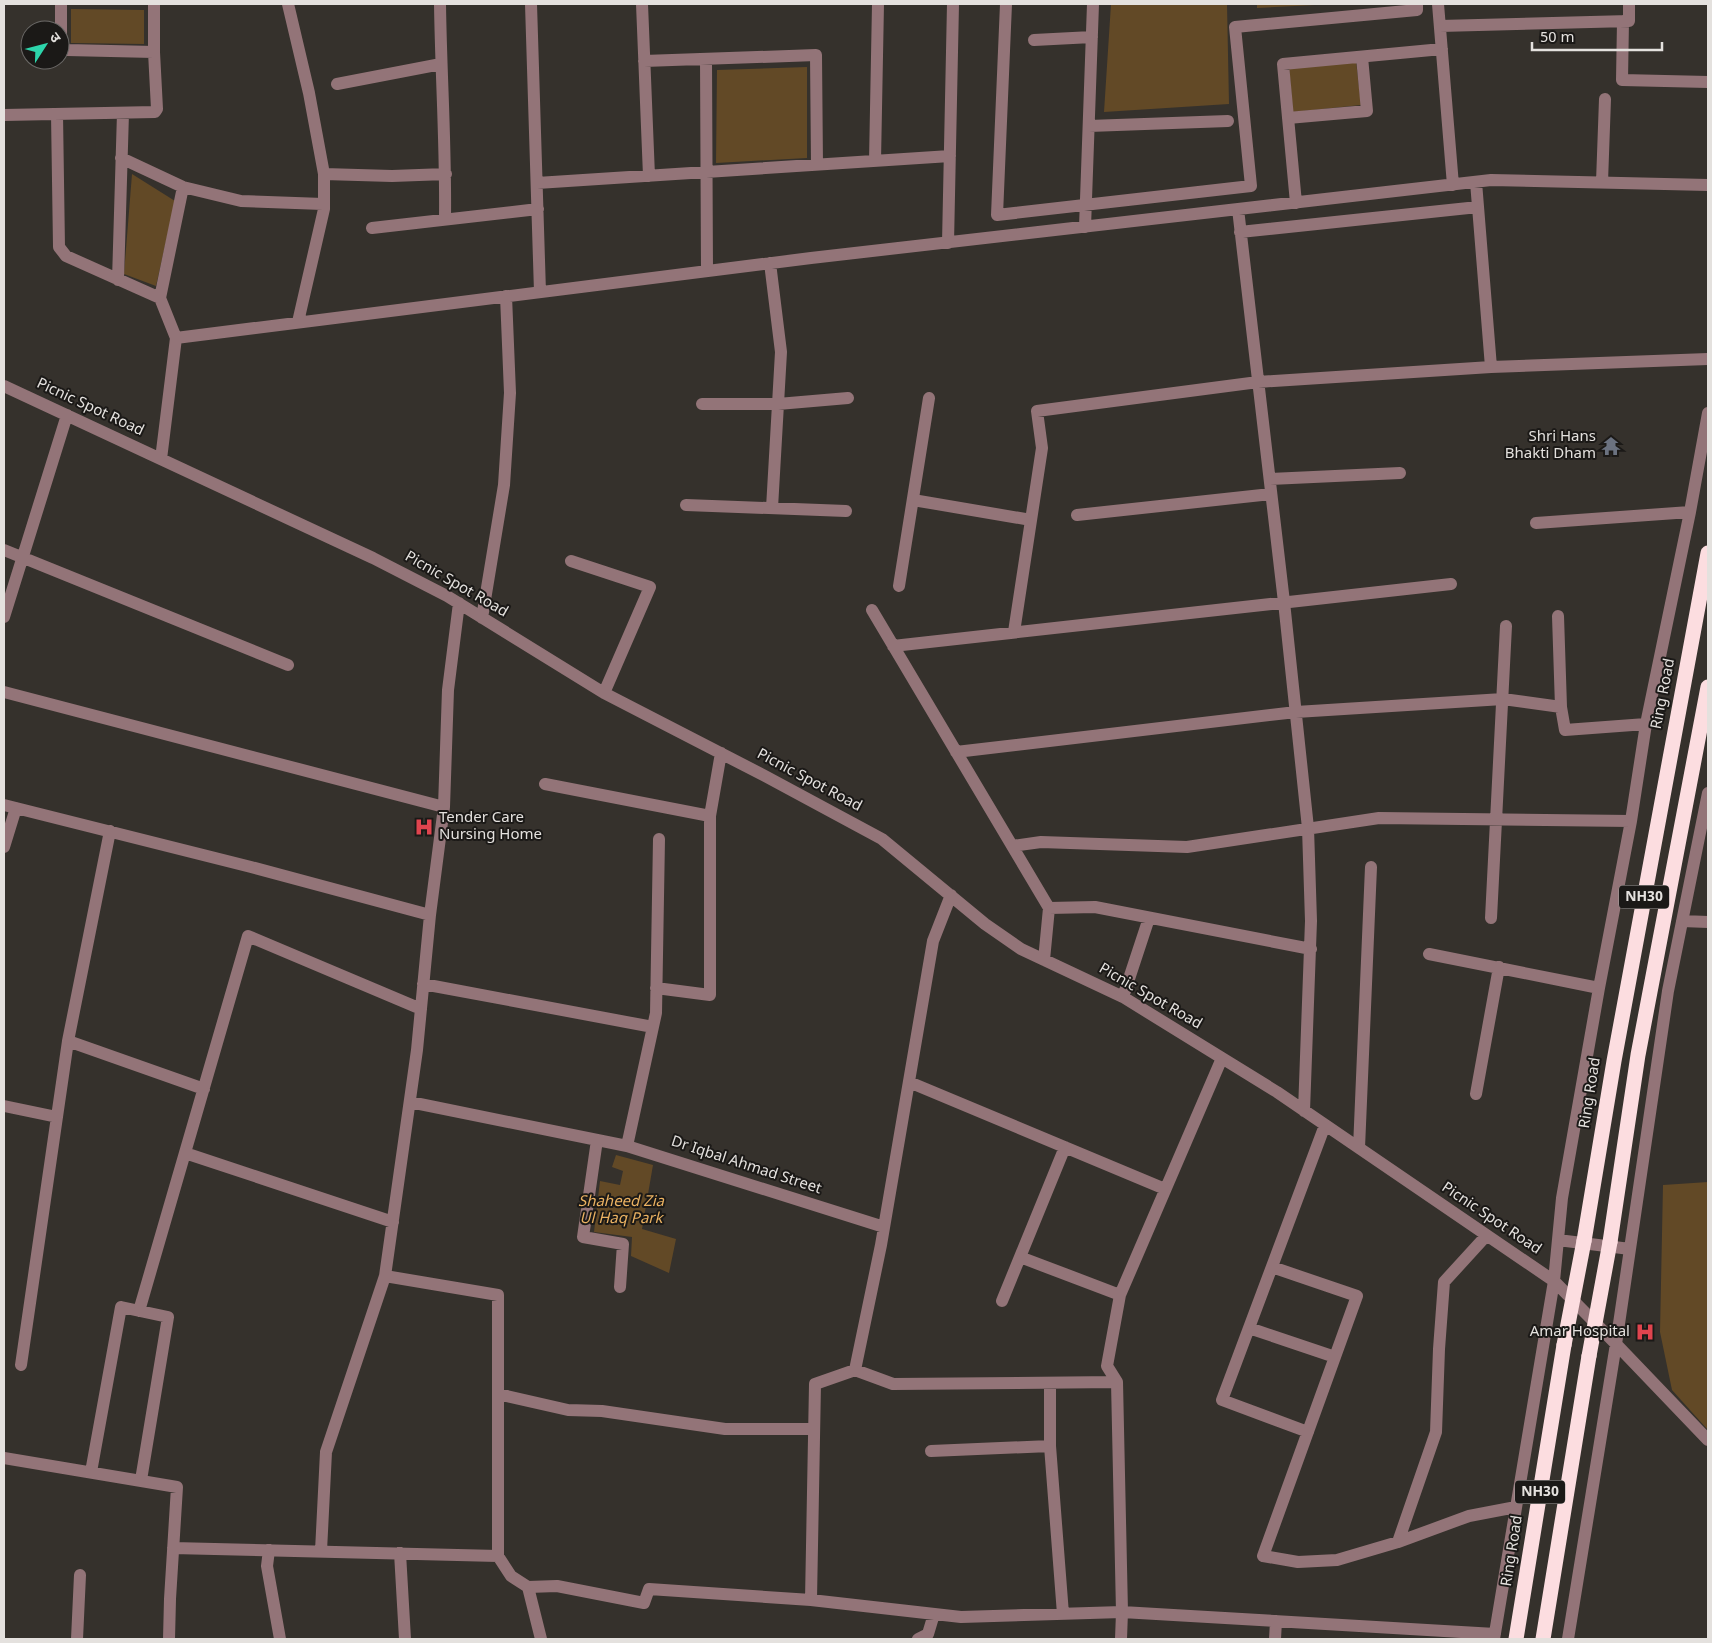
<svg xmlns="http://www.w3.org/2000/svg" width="1712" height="1643" font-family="Georgia,'Noto Sans Devanagari',serif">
<rect width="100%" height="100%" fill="#35312c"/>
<path fill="#624926" d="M1111,4h116l2,100 -125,8z
M1257,4h78l-78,4z
M71,9l73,1v34l-73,-1z
M1356,61l5,44 -68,7 -4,-45z
M807,67v91l-91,5 1,-93z
M132,174l43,27 -19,85 -32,-12z
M616,1155l37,10 -11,64 34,10 -7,34 -38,-17 1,-19 -38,-5 6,-51 20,4 3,-14 -11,-4z
M1708,1182v248l-36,-40 -12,-58 3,-147z"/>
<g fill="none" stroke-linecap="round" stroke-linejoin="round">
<path stroke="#937478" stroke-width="12" d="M61,4v40l1,2 5,4 87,2
M288,4l21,89 15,81v35l-26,113
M440,4c1,72 6,143 5,215
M531,4l9,288
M642,4l7,172
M1006,4l-9,211 254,-29 -16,-159 182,-17v-6
M1438,4l15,181
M1623,21l-1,59 86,2
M1440,26l189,-5v-17
M1034,40l58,-3
M706,59l1,212
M644,61l172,-6 1,110
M337,84l104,-20
M57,114l2,133 7,9 94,42 16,40
M4,115l151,-3 2,-3 -3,-57v-48
M1288,118l79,-7 -5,-54
M1089,126l139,-5
M121,158l62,29 58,14 82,3
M875,161l3,-157
M324,174l68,2 54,-2
M1476,182l15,185
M1602,182l3,-83
M537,183l413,-27
M1296,203l-13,-139 159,-15
M1238,209l46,393 24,226 3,93 -7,190
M1085,227l8,-223
M372,228l166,-19
M1240,232l238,-25
M948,243l5,-239
M770,263l11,89 -9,156
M118,280l5,-167
M160,298l23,-111
M4,386l369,172 74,38 157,97 161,83 117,63 103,85 36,25 102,48 154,95 277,189 62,63 92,96
M702,404h76l70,-6
M161,459l15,-121 635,-80 680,-78 217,5
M1270,479l130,-6
M913,500l118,20
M686,505l160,6
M1077,515l194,-21
M1536,523l154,-11
M4,550l284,115
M571,561l79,26 -46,106
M899,586l30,-188
M872,610l177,298 -5,52
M1558,616l3,91 4,23 81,-6
M4,617l63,-202
M482,618l22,-133 6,-92 -4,-97
M1014,632l28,-184 -5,-37 221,-29 233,-15 217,-8
M893,646l558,-62
M4,692l440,115
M956,752l340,-40 207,-13 58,8
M545,784l165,32v179l-54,-7
M4,805l247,62 179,48
M710,816l11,-63
M1012,846l29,-4 146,5 192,-29 252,3
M4,847l12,-39
M1049,908l46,-1 216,42
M1491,918l15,-292
M1682,921l26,1
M1429,954l170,34
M423,984l230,43
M1123,997l26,-79
M68,1041l136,48
M909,1082l256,107
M1476,1094l23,-127
M410,1102l217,44 257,81
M4,1106l53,11
M597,1140l-14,97 40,7 -3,43
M627,1146l29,-133 3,-174
M1359,1148l12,-281
M185,1153l208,69
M1558,1240l72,9
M1020,1257l100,38
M1272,1267l85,29 -94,260 35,6 39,-2 61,-18 71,-26 47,-9
M385,1276l113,19v261l13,20 17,11 13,52
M1002,1301l63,-154
M139,1311l109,-375 173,73
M1249,1328l86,29
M21,1365l47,-324 42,-210
M855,1370l26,-125 52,-304 18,-46
M1050,1383v63
M498,1394l70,16 34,1 123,18h89
M1308,1432l-86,-32 103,-275
M931,1451l119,-5 13,168
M4,1458l173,29 -7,112 -1,40
M91,1472l30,-165 47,10 -27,163
M1398,1542l38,-110 3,-83 5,-67 42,-46
M173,1548l325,8
M269,1550l-2,16 13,73
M321,1551l5,-99 59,-176 32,-226 13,-135 14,-108 4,-117 11,-87
M400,1553l5,86
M528,1587l29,-1 87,17 5,-14 162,11 150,17 161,-5 373,22
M811,1600l4,-216 40,-14 38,14 224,-2
M77,1639l3,-64
M918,1639l10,-5 6,-20
M1121,1639l1,-27 -5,-230 -10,-16 13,-71 102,-237
M1275,1639l1,-18
M1494,1639l60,-358 8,-83 37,-210 32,-167 15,-97 44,-212 18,-99
M1568,1639l48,-295 52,-353 40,-198"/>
<path stroke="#fcdde0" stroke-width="15" d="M1584,1241l30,-180 94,-508
M1610,1242l28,-187 70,-368
M1516,1639l48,-294
M1543,1639l46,-283"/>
<path stroke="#fcdde0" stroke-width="15" d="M1564,1345l20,-104
M1589,1356l21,-114"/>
</g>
<defs>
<g id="temple-bare" transform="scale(1.5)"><path d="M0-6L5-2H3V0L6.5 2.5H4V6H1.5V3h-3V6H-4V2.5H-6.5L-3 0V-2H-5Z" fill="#6b7280" stroke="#1b1917" stroke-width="2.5" paint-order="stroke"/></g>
<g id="hospital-bare" transform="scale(1.5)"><path d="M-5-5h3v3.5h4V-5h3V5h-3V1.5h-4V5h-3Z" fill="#e0444e" stroke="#1b1917" stroke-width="2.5" paint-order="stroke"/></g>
</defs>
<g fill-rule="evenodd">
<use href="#temple-bare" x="1611" y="446"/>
<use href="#hospital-bare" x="424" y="827"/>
<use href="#hospital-bare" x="1645" y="1332"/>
</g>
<g text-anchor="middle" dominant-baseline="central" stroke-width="4" stroke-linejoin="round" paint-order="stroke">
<g fill="#1b1917" stroke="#a8a5a2" stroke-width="1">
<rect x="1619" y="885.5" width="50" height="23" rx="4"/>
<rect x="1515" y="1480.5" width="50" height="23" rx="4"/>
</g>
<g font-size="14" font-weight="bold" fill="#e4e1de">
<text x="1644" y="897">NH30</text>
<text x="1540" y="1492">NH30</text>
</g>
<g font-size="15" fill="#e4e1de" stroke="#1b1917">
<text transform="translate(90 408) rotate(25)">Picnic Spot Road</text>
<text transform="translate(456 585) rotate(30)">Picnic Spot Road</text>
<text transform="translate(1664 694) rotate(-79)">Ring Road</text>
<text transform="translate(809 781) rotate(28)">Picnic Spot Road</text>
<text transform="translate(1150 997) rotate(30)">Picnic Spot Road</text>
<text transform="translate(1591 1093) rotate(-81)">Ring Road</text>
<text transform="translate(746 1166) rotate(18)">Dr Iqbal Ahmad Street</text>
<text transform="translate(1491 1219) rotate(34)">Picnic Spot Road</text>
<text transform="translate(1513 1551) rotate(-81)">Ring Road</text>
</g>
<g font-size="15" fill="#e4e1de" stroke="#1b1917" text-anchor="end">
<text x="1596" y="437">Shri Hans<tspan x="1596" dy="17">Bhakti Dham</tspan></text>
<text x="439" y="818" text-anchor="start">Tender Care<tspan x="439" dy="17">Nursing Home</tspan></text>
<text x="1630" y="1332">Amar Hospital</text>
</g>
<g font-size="15" font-style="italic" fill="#ebb262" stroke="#1b1917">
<text x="621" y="1202">Shaheed Zia<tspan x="621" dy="17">Ul Haq Park</tspan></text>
</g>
</g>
<rect width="1712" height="1643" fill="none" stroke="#e4e1de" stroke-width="10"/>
<g transform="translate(45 45) rotate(54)"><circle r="24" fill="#1b1917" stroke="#6b6967"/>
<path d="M0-4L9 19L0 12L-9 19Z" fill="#2dd5ab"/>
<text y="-8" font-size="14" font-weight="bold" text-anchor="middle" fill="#e4e1de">उ</text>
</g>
<path d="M1532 42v8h130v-8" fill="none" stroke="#e4e1de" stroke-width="2.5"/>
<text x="1540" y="42" font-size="15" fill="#e4e1de" stroke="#1b1917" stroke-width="4" paint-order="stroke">50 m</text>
</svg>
